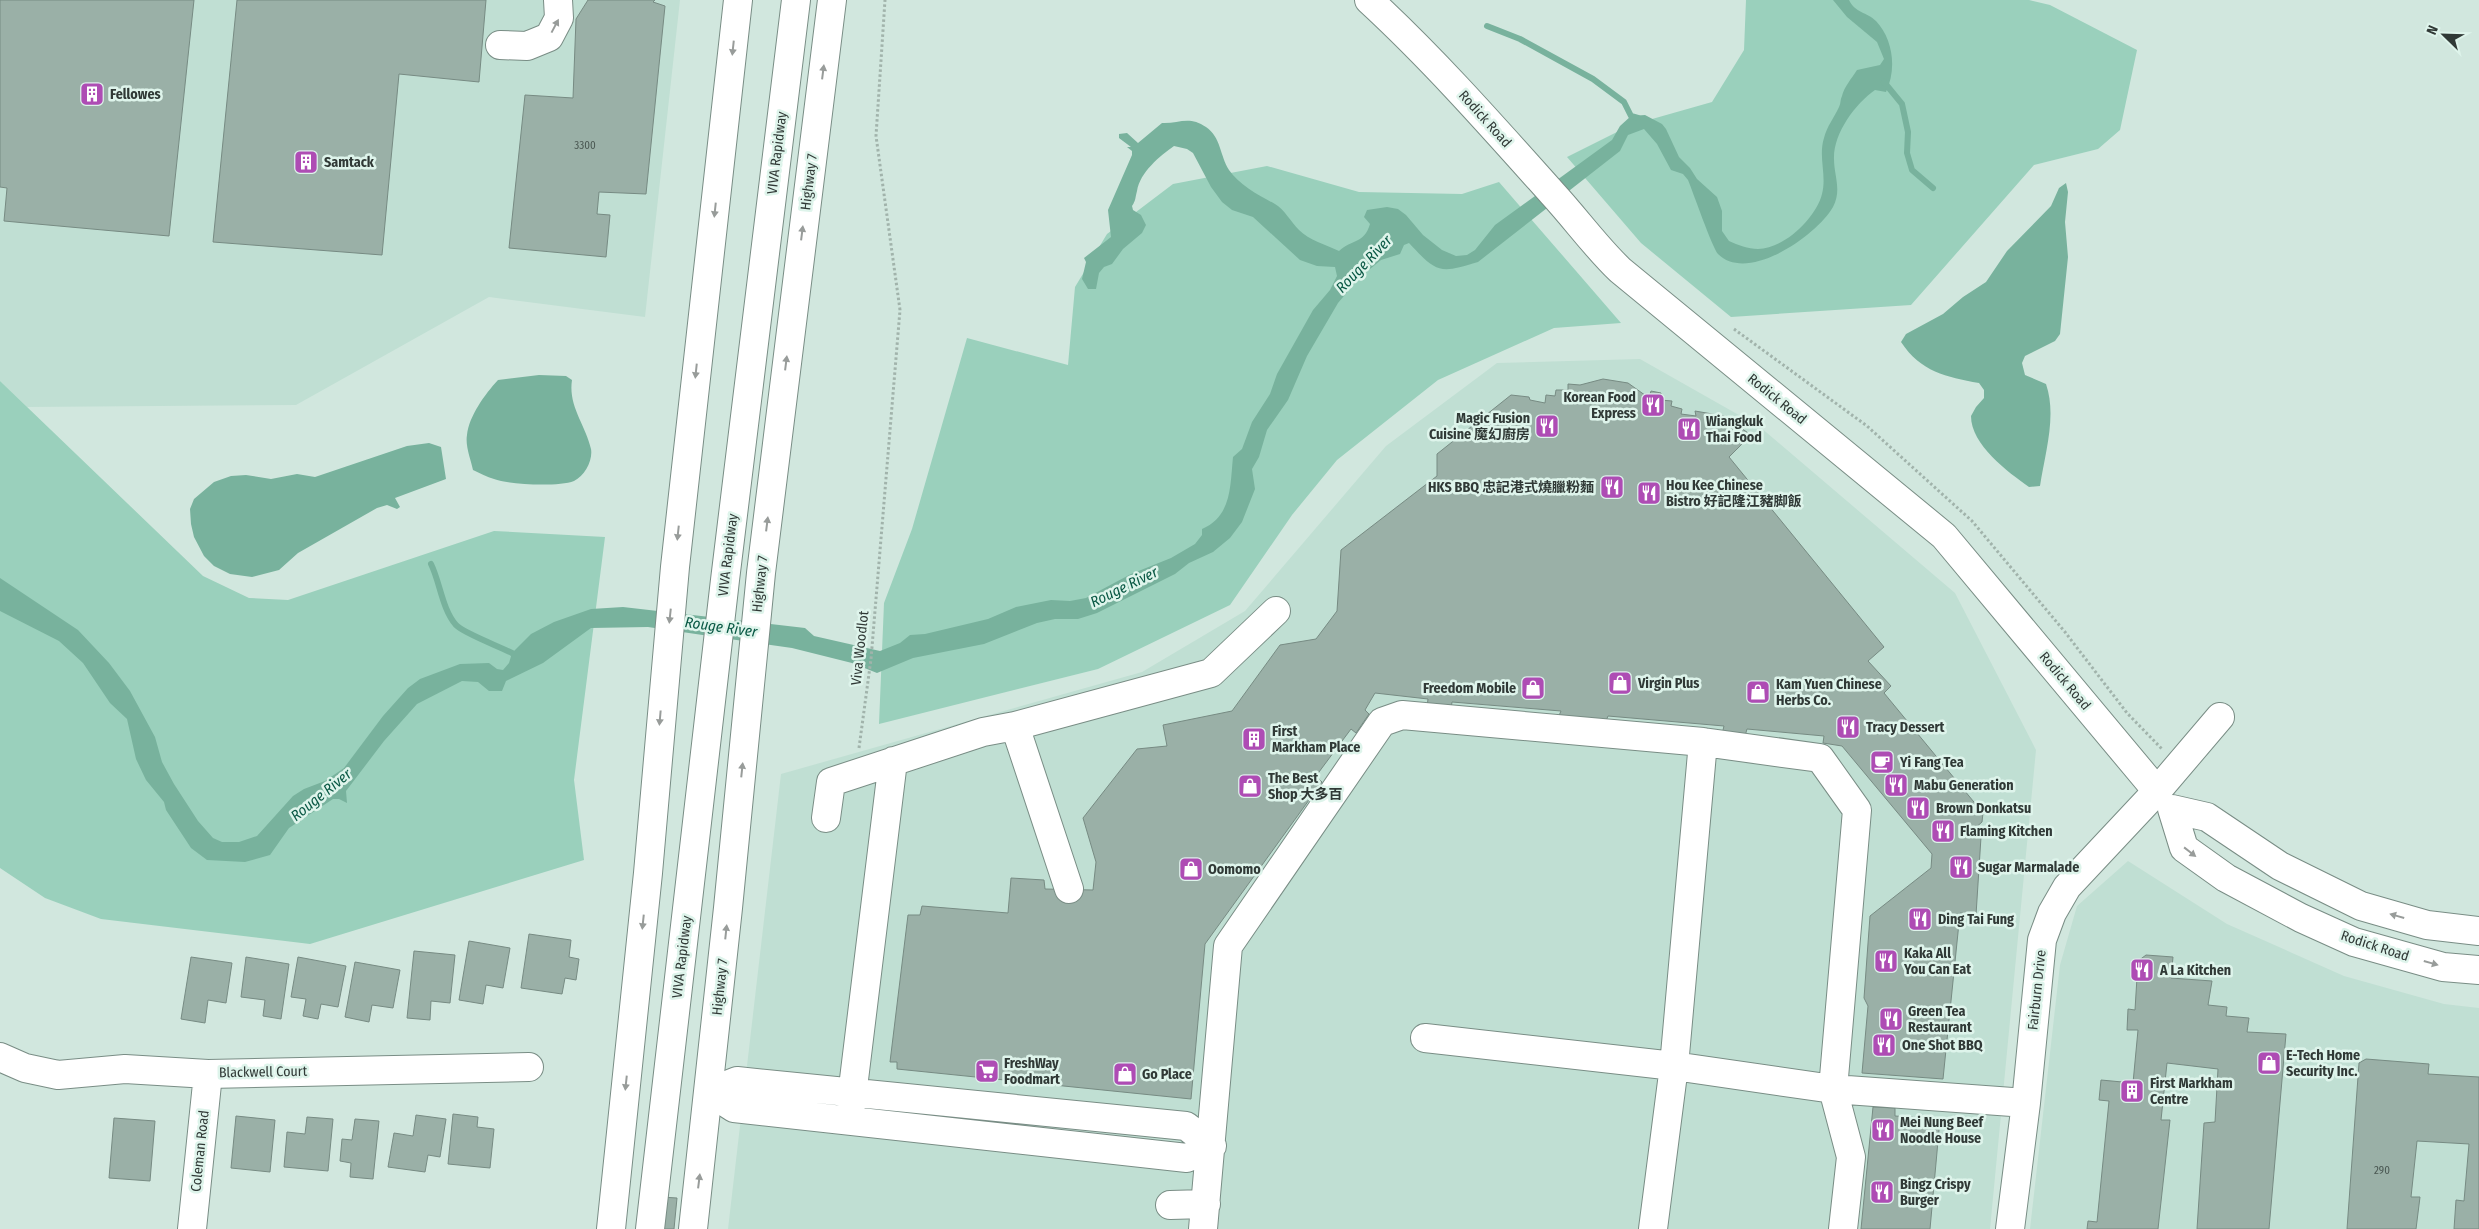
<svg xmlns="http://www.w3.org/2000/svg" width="2479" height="1229" font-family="'Fira Sans Condensed','Noto Sans SC',sans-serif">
<rect width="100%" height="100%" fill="#d1e7de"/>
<path fill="#c0dfd3" d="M0,0h680l-35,317 -156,-20 -193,108 -269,2 -27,-26z
M1640,359l120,68 195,166 81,157 -46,479h-1262l53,-455 361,-102 103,-61 141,-165 111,-83z
M2128,861l99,63 117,52 100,28 35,4v221h-449l30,-264 17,-59z"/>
<path fill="#9ad0bc" d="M1746,0h283l21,5 87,45 -17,80 -22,19 -64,16 -123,140 -180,12 -90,-74 -74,-86 64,-32 81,-23 32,-52z
M1267,166l92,26 103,2 37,-12 122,141 -67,5 -116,52 -101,80 -45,55 -62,90 -132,64 -219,55 5,-121 28,-74 55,-191 101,27 7,-78 32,-53 66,-50z
M0,381l203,195 46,22 39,2 206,-69 111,6 -31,243 10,80 -274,84 -209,-25 -56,-21 -45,-30z"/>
<path fill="#78b29d" d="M1833,0h16c6,13 18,12 27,21 17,18 21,48 10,71l-11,-2c-20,14 -42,44 -41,69 0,17 8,31 -1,48 -16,28 -85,77 -115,47 -6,-7 -25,-62 -30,-74l-5,-6 -12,-4 -14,-26 -13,-15 -16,6 -8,16 -142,111c-39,12 -41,11 -69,-19l-5,2 -4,9 -19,6 -22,18 -21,25 -31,53 -19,44 -21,30 -8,27 -7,12 3,20 -13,33 -12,16 -17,14 -24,11 -14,11 -78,39 -19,6h-23l-18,4 -53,21 -71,14 -36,15 -25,-10 -60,-15 -144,-21 -57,1 -48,35 -37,18 -4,10h-13l-11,-9 -16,-1 -45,23 -33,37 -38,50 1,12 -8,-4h-6l-44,29 -19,27 -25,7 -38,-2 -16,-12 -25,-38 -2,-8 -18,-22 -10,-21 -9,-40 -17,-16 -27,-40 -24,-22 -59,-30v-33l78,52 31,33 21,28 25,46 7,25 12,22 24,37 15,17 9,4h17l18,-6 36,-40 11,-7 21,-8 19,-13 39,-52 25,-28 12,-9 40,-15 29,-1 8,6 6,1 6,-7 3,-10 19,-19 23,-12 37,-13 32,-2 182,21 9,8 66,15 20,-8 10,-8 15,-1 63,-15 28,-12 35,-7 19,1 16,-3 45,-24 40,-16 24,-14 7,-9v-6c30,-13 28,-43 31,-72l9,-8 10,-27 18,-28 7,-20 36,-64 17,-20 7,-14 -2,-9 -18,-1 -17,-6 -47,-43 -21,-7 -10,-8 -11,-15 -18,-34 -6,-4 -13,-3c-14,10 -34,26 -37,45 -2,7 -1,9 -5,15l1,4 8,5 5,10 -4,8 -19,16 -11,15 -8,3 -5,6 -3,16h-8l-6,-10 4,-17 -2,-4 27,-21 -3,-27 24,-55v-4l-5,-4h4l-12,-9v-4l8,-1 11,10 24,-20c16,1 27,-8 44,4 15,10 14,29 23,43 10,15 31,26 46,34 9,5 16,18 24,26 10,10 27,15 40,21 13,-12 25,-7 31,-27l-6,-7 3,-7 20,-3 11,2 8,6 17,20 19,15 14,6 11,-1 8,-5 20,-25 117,-85 8,-14 11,-10 14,-1 17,9 4,5 13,28 11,11 7,11 20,18 5,14v20l7,10c9,4 19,8 29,8 26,0 58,-31 64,-55 5,-19 -4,-37 2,-56 3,-12 10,-20 15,-31 2,-4 1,-7 3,-11 2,-9 10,-18 15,-26l23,-5 4,-6 -7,-17 -30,-25z
M2066,183l2,9 -3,30 3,35 -8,77 -5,7 -30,15 -3,7 3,12 21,9c11,32 -1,69 -6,102l-11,1c-21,-15 -58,-42 -58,-71l5,-9 8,-9v-8l-5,-7c-33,-6 -58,-11 -78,-41l5,-8 37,-20 20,-17 23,-15 21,-31 44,-45 8,-18z
M539,375l27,1 6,4c-4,26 13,44 19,69 2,11 -6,27 -17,32 -16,6 -63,4 -80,-2 -7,-2 -14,-6 -21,-9 -2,-10 -8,-24 -6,-35 2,-19 18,-41 31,-55z
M429,443l12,4 5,32 -51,19 5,9 -3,2 -10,-4 -10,3 -79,45 -19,17 -27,7 -22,-3 -16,-8 -10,-10 -10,-19 -3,-13 -1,-15 4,-10 20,-17 17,-6 15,-1 25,4 26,-5 18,3 92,-31z"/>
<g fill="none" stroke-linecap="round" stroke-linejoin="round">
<path stroke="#78b29d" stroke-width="6" d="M1487,26l33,13 73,40 31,23 7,14 7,2
M1884,82l18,22 6,28 -1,21 5,17 21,18
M431,564c9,18 11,45 25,61 7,8 45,22 56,28"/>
</g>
<path fill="#9ab0a7" stroke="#778b83" d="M0,0h194l-25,236 -165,-15 3,-33 -7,-1z
M237,0h249l-7,82 -80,-8 -17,181 -169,-13z
M588,0h67l-2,2 12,4 -19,188 -47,-2 -2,22 13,1 -4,42 -97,-9 16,-153 48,3 3,-79z
M1603,379l25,4 21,15 2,-7 10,2 -1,7 12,1 -1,5 11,3 -1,5 15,2 -1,-5 29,5 27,19 -22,22 155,190 -16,14 23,25 -7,7 99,120 -1,9 -8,7 7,8 -5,78 -16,-2 -17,166 -81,-6 6,-67 -4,-8 6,-82 61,-48 1,-14 -90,-108 -19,-3 1,-7 -77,-7 -2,7 -23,-2 2,-8 -116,-10 -2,5 -48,-3 3,-7 -109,-9 -1,7 -24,-2 1,-8 -53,-6 -10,17 4,4 -13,19 -5,-4 -35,47 6,6 -117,162 -14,155 -294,-30v-7h-7l18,-147h12l2,-9 86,7 3,-35 33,2 1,9 48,1 3,-28 -13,-44 54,-69 30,-3 -4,-21 69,-14 48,-66 36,-6 21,-28 4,-61 96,-74v-22l74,-59 18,2 1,3 15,3 1,-8 9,1 1,-6h12v-6l12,1z
M529,934l42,6 -2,17 10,2 -3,21 -11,-2 -3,16 -41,-6z
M469,941l41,7 -7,40 -17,-3 -3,19 -24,-4z
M414,951l41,4 -5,48 -19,-2 -1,19 -23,-2z
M2146,955l27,2 -2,21 41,3 -4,24 19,2 -1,9 23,2 -2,14 39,2 -17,195h-72l7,-106 11,-1 3,-53 -51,-6 -6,57h9l-12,109h-71l1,-8 9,1 12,-121 -10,-1 2,-20 32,3 5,-53h-11l1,-21 7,1 3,-49z
M191,957l41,6 -6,40 -18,-3 -3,23 -24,-4z
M246,957l43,7 -8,55 -18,-3 2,-16 -24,-3z
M298,957l48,9 -8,41 -17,-3 -3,15 -15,-3 3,-17 -15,-2z
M355,962l45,8 -7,38 -21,-3 -3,17 -24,-5z
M2366,1059l63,5 -1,10 51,3v152h-25l2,-29 8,1 5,-57 -52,-3 -6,56h9l-4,32h-69l12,-166z
M1873,1107l22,1v8l45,3 -10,110h-69z
M453,1114l25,3 -1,10 17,2 -4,39 -42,-4z
M416,1115l30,4 -6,38 -12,-2 -3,17 -37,-5 6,-34 19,3z
M236,1116l39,4 -5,52 -39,-4z
M307,1117l26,2 -5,52 -44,-4 3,-35 18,2z
M114,1118l41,3 -5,60 -41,-3z
M355,1119l24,2 -6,58 -23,-2 1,-14 -11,-2 2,-22 10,1z
M661,1197l16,1 -3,31h-16z"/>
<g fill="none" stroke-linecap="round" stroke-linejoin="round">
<g stroke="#798d85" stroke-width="30">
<path id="minor" d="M500,45l27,1 22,-9 10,-19 -1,-18
M1015,726l196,-53 65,-62
M826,818l5,-36 152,-50 32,-6 54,163
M1425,1038l249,28 159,23 193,14
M0,1057l25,11 33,7 67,-6 83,5 321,-7
M737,1081l449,45 26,20 -25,12 -453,-50 -25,-16z
M850,1112l43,-351
M1170,1205l36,-1
M192,1229l16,-155
M650,1229l75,-649 71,-580
M1203,1229l25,-283 154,-224 20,-7 301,27 117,16 37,52 -24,279 18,68 -8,72
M1653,1229l21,-163 29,-324
M2010,1229l16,-126 16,-163 10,-27 15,-26 90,-96 63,-74"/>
</g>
<g stroke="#798d85" stroke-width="30">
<path id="major" d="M1369,0c65,60 124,127 183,193 24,26 43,53 68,77l324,266 213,255
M2479,931l-52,-6 -66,-19 -81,-40 -73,-49 -35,-8 12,39 42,30 75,40 53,24 89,25 36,3
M611,1229l37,-356 27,-306 63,-567
M693,1229l35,-321 33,-335 71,-573"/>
</g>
<path stroke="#a1b3ab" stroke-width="3" stroke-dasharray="2.5 2.5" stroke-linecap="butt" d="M1734,329l133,97 105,95 93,111 62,81 35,36
M859,748l12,-89 29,-349 -24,-174 9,-136"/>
<use href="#minor" stroke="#fff" stroke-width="28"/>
<use href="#major" stroke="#fff" stroke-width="28"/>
</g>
<defs><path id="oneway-solid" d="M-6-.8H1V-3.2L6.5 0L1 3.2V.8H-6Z" transform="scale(1.25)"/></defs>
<g fill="#989c9a">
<use href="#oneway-solid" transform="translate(555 26) rotate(-62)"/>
<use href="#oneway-solid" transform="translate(733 48) rotate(96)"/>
<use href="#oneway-solid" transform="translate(823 72) rotate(-83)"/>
<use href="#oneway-solid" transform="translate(715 210) rotate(96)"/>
<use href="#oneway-solid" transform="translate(802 233) rotate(-83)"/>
<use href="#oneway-solid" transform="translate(786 363) rotate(-83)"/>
<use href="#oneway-solid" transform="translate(696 371) rotate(96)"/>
<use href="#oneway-solid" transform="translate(767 524) rotate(-83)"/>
<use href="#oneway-solid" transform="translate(678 533) rotate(96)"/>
<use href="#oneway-solid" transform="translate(670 616) rotate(96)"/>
<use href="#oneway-solid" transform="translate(660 718) rotate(95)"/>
<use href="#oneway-solid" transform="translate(742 770) rotate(-84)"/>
<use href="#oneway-solid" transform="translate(2190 852) rotate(38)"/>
<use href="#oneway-solid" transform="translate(2397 916) rotate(-164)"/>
<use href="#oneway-solid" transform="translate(643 922) rotate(96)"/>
<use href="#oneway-solid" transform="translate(726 932) rotate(-84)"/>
<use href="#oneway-solid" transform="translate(2431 963) rotate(16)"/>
<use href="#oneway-solid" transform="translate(626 1083) rotate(96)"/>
<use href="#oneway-solid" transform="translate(699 1181) rotate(-83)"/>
</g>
<defs>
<g id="building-square" transform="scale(1.25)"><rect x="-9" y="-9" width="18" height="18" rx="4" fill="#ae4cb4" stroke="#def4eb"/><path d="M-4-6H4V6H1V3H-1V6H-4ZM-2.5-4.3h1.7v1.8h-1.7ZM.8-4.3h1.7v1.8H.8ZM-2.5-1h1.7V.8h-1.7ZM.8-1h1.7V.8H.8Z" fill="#fff"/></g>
<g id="restaurant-square" transform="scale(1.25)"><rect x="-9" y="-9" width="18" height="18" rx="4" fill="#ae4cb4" stroke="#def4eb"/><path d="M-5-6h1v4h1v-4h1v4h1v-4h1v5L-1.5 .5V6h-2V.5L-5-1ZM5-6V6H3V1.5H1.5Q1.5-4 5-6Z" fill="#fff"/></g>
<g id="shop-square" transform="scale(1.25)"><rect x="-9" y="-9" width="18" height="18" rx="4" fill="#ae4cb4" stroke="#def4eb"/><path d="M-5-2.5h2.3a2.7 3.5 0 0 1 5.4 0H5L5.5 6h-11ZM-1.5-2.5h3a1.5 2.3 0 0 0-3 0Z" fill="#fff"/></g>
<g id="cafe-square" transform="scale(1.25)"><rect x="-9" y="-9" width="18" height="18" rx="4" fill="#ae4cb4" stroke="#def4eb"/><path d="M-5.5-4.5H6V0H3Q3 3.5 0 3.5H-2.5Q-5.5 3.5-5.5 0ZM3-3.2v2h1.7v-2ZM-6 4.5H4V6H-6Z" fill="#fff"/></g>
<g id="supermarket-square" transform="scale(1.25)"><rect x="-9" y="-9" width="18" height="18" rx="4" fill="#ae4cb4" stroke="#def4eb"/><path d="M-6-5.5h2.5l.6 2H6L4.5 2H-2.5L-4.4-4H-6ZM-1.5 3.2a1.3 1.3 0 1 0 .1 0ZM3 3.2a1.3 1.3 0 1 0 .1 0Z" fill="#fff"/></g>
</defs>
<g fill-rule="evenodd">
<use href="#building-square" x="92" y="94"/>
<use href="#building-square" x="306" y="162"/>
<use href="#restaurant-square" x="1653" y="405"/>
<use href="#restaurant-square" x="1547" y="426"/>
<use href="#restaurant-square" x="1689" y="429"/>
<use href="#restaurant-square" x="1612" y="487"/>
<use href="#restaurant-square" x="1649" y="493"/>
<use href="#shop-square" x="1620" y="683"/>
<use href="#shop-square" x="1533" y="688"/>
<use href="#shop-square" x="1758" y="692"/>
<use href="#restaurant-square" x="1848" y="727"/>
<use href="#building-square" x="1254" y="739"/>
<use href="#cafe-square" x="1882" y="762"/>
<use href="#restaurant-square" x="1896" y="785"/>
<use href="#shop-square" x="1250" y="786"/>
<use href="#restaurant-square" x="1918" y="808"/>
<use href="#restaurant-square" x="1943" y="831"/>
<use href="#restaurant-square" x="1961" y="867"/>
<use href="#shop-square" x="1191" y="869"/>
<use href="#restaurant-square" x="1920" y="919"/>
<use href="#restaurant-square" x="1886" y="961"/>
<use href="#restaurant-square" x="2142" y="970"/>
<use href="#restaurant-square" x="1891" y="1019"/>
<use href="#restaurant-square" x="1884" y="1045"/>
<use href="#shop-square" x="2269" y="1063"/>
<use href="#supermarket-square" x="987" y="1071"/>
<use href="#shop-square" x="1125" y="1074"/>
<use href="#building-square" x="2132" y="1091"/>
<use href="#restaurant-square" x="1883" y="1130"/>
<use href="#restaurant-square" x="1882" y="1192"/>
</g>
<g text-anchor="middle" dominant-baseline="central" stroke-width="5" stroke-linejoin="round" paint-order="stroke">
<g font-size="11" fill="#4a5752">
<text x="585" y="145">3300</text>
<text x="2382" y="1170">290</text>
</g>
<g font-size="14" font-weight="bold" fill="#303936" stroke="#def4eb" text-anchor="start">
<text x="110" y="94">Fellowes</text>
<text x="324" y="162">Samtack</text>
<text x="1636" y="397" text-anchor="end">Korean Food<tspan x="1636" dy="16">Express</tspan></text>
<text x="1530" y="418" text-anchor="end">Magic Fusion<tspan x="1530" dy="16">Cuisine 魔幻廚房</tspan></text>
<text x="1706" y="421">Wiangkuk<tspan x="1706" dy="16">Thai Food</tspan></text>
<text x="1666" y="485">Hou Kee Chinese<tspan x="1666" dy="16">Bistro 好記隆江豬脚飯</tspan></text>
<text x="1594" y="487" text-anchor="end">HKS BBQ 忠記港式燒臘粉麵</text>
<text x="1638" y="683">Virgin Plus</text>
<text x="1776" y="684">Kam Yuen Chinese<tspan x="1776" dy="16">Herbs Co.</tspan></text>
<text x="1516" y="688" text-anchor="end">Freedom Mobile</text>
<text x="1866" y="727">Tracy Dessert</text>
<text x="1272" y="731">First<tspan x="1272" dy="16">Markham Place</tspan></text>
<text x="1900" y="762">Yi Fang Tea</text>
<text x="1268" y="778">The Best<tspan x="1268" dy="16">Shop 大多百</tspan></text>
<text x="1914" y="785">Mabu Generation</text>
<text x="1936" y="808">Brown Donkatsu</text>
<text x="1960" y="831">Flaming Kitchen</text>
<text x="1978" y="867">Sugar Marmalade</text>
<text x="1208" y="869">Oomomo</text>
<text x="1938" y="919">Ding Tai Fung</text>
<text x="1904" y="953">Kaka All<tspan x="1904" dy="16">You Can Eat</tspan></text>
<text x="2160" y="970">A La Kitchen</text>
<text x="1908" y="1011">Green Tea<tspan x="1908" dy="16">Restaurant</tspan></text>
<text x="1902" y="1045">One Shot BBQ</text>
<text x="2286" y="1055">E-Tech Home<tspan x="2286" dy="16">Security Inc.</tspan></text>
<text x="1004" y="1063">FreshWay<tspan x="1004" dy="16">Foodmart</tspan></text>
<text x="1142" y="1074">Go Place</text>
<text x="2150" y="1083">First Markham<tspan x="2150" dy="16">Centre</tspan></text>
<text x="1900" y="1122">Mei Nung Beef<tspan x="1900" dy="16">Noodle House</tspan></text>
<text x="1900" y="1184">Bingz Crispy<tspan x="1900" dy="16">Burger</tspan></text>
</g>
<g font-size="14" fill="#303936" stroke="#def4eb">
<text transform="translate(1485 119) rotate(48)">Rodick Road</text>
<text transform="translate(777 153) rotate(-83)">VIVA Rapidway</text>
<text transform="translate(809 182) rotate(-83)">Highway 7</text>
<text transform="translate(1777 399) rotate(39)">Rodick Road</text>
<text transform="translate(728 555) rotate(-83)">VIVA Rapidway</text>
<text transform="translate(760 584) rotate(-84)">Highway 7</text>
<text transform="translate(860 648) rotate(-84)">Viva Woodlot</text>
<text transform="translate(2065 681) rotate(50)">Rodick Road</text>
<text transform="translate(2375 946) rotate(18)">Rodick Road</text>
<text transform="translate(682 957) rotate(-83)">VIVA Rapidway</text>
<text transform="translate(720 987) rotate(-84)">Highway 7</text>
<text transform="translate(2037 990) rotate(-84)">Fairburn Drive</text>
<text transform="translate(263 1072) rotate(-1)">Blackwell Court</text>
<text transform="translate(200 1151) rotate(-84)">Coleman Road</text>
</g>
<g font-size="15" font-style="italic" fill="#095844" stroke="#def4eb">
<text transform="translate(1364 264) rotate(-46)">Rouge River</text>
<text transform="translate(1124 587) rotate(-26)">Rouge River</text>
<text transform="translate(721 627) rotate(8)">Rouge River</text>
<text transform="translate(321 795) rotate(-39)">Rouge River</text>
</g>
</g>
<g transform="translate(2444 35) rotate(293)" stroke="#def4eb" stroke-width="4" paint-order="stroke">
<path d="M0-4L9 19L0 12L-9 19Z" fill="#303936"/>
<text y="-8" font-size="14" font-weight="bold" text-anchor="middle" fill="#303936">N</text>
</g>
</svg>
